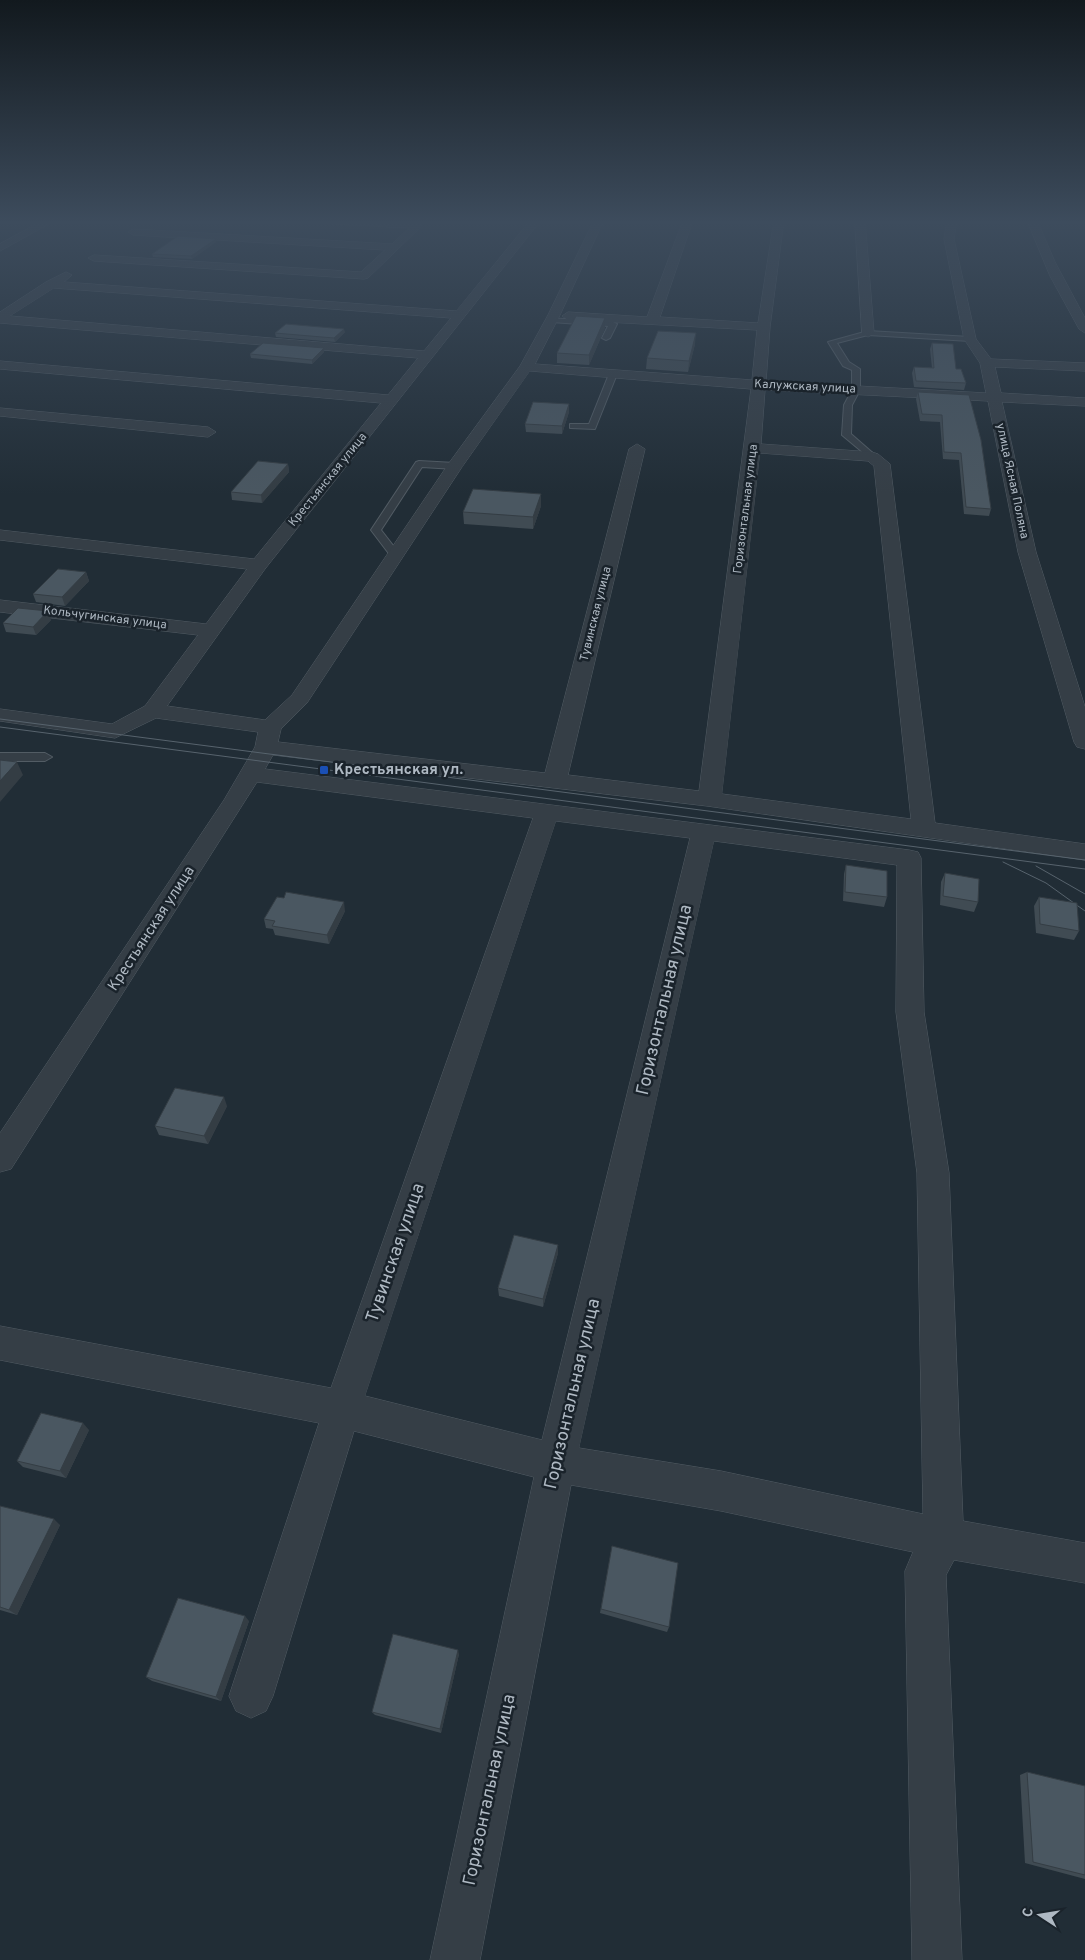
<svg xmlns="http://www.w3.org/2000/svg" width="1085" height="1960" font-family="Overpass,sans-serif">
<rect width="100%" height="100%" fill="#212d36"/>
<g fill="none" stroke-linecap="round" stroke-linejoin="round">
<g stroke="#525c64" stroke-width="2">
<path id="lane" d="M548,318l65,4 4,2 -7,14 -4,2 -4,-2 6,-12 -57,-4 -4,-2z
M868,331l102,6 4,2 -4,2 -102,-6 -31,8 12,19 11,7v21l-8,15 -1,29 24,21v4l-3,1 -30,-25 2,-30 8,-15v-20l-9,-4 -15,-24z
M613,372l4,2 -22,55 -25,-1v-4h19l20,-50z
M419,461l36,2 5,3 -5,3 -33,-2 -41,63 21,27 -5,3 -4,-1 -22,-29 45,-68z
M0,753h45l7,4 -7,4h-45z"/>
</g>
<g stroke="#525c64" stroke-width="1">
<path id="street" d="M44,220h12l-56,31v-7z
M312,220h116l-60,58 -4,1 -270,-18 -6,-3 6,-3 267,17 24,-22 -252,-15 -5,-3 5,-3 259,15 17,-16 -92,-5z
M531,220h10l-276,349 -98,137 98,14 27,-25 157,-232 71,-97 28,-51 46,-95h10l-44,95 -25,49 217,16 5,-50 -189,-10 -6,-4 6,-4 79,5 36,-97h10l-33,97 98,6 16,-103h10l-14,107 -4,54 220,12 -6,-30 -16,-24 -20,-100 3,-19h10l-3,19 22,100 15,20 94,4v8l-90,-4 6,26 84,5v8l-83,-4 34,150 49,155v42l-8,-2 -3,-5 -56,-190 -30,-151 -223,-11 -4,54 111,8 6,2 12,10 45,359 150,21v16l-378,-54 -434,-51 -8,14 644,81 9,2 3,6 3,154 25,161 14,348 122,22v40l-131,-23 -8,15 16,385h-50l-7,-389 8,-19 -192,-41 -150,-26 -91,475h-50l104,-483 -180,-46 -81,265 -7,15 -15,7 -15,-7 -7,-15 90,-273 -319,-63v-34l331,62 202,-570 -276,-36 -246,387 -11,3v-39l224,-333 31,-53 3,-15 -102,-14 -41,20 -115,-17v-12l112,15 33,-18 53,-71 -198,-23v-12l206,24 41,-55 -247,-29v-10l254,29 127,-156 -381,-34v-8l388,34 30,-37 -418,-35v-11l46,-30 20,-10 6,3 -8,7 392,29zM54,288l397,30 -27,33 -414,-35zM530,371l221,18 -52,402 -131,-16 77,-326 -8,-5 -8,5 -84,324 -267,-31 3,-13 26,-26 155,-236zM760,453l108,8 6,5 37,353 -189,-25zM556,821l134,17 -148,602 -177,-44zM714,841l183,24 -1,147 21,161 6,341 -202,-43 -142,-23z
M855,220h10l9,113 -6,4 -6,-4z
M1027,220h10l18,42 30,56v15l-6,-4 -29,-53z
M0,408l208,19 8,5 -8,5 -208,-21z"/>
</g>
<use href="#lane" fill="#353e46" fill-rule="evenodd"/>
<use href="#street" fill="#353e46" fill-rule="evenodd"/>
<path stroke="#57636d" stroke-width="1" d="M0,719l1085,141
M0,727l1085,142
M1003,862l43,21 39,28
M1036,866l49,28"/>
</g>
<path fill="#404b53" d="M216,239v3l-24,17 -39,-2 -1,-3z
M605,328l-16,37 -32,-2v-10z
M345,332l-10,10 -59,-5 -1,-4z
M932,343l24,26 10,14 -2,7 -50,-3 -2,-14 2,-6 18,1 -2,-19z
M695,344l-7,28 -42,-3 1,-11z
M324,348v4l-12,12 -61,-6 -1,-4z
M918,392l51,3 22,114 -2,7 -25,-2 -5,-54 -16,-1 -3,-37 -20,-1 -4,-22z
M569,412l-7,22 -36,-2 -1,-8z
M288,464l1,8 -27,31 -30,-3 -1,-8z
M541,506l-8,23 -69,-5 -1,-12z
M86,572l3,9 -24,25 -29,-4 -3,-8z
M51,620l-15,15 -30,-3 -3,-9z
M846,865l41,32 -3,10 -41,-6 1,-27z
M945,873l33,29 -4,10 -34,-7 1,-23z
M1039,897l40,34 -5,9 -38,-7 -2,-27z
M284,898l61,13 -16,33 -54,-9 -2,-6 -7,-1 -2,-9z
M227,1106l-19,38 -49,-9 -4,-9z
M558,1253l-15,54 -44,-11 -1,-8z
M89,1430l-23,48 -43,-11 -6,-6z
M0,1506l60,19 -43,90 -17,-5z
M612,1546l57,81 -2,5 -67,-19z
M249,1621l-28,80 -69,-20 -6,-4z
M459,1654l-18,79 -66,-18 -3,-3z
M1027,1772l58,14v93l-60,-16 -5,-88z"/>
<path fill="#343d44" d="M216,239v3l-24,17 -1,-3z
M605,318v10l-16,37v-10z
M344,329l1,3 -10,10 -1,-4z
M696,333l-1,11 -7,28 1,-11z
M324,348v4l-12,12v-4z
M569,404v8l-7,22v-8z
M288,464l1,8 -27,31 -1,-8z
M541,494v12l-8,23v-12z
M86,572l3,9 -24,25 -3,-9z
M48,611l3,9 -15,15 -3,-8z
M17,762l6,13 -23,27v-21z
M344,902l1,9 -16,33 -2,-9z
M224,1097l3,9 -19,38 -4,-8z
M558,1245v8l-15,54v-8z
M83,1423l6,7 -23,48 -6,-7z
M54,1519l6,6 -43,90 -8,-5z
M245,1616l4,5 -28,80 -5,-4z
M458,1650l1,4 -18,79 -1,-4z"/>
<path fill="#4a5761" stroke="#343d44" d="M178,236l38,3 -25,17 -39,-2z
M576,316l29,2 -16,37 -32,-2z
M286,324l58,5 -10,9 -59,-5z
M658,331l38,2 -7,28 -42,-3z
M263,343l61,5 -12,12 -62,-6z
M932,343l21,1 3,25h5l5,14 -50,-2 -2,-14 20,1z
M918,392l51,3 12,45 10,69 -25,-2 -5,-54 -17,-1 -2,-37 -20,-1z
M533,402l36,2 -7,22 -37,-2z
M258,461l30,3 -27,31 -30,-3z
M473,489l68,5 -8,23 -70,-5z
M58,569l28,3 -24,25 -29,-3z
M18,608l30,3 -15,16 -30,-4z
M0,760l17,2 -17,19z
M846,865l41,6v26l-42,-5z
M945,873l34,6 -1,23 -35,-6z
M286,892l58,10 -17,33 -55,-9 3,-5 -11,-2 13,-22 7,1z
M1039,897l38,6 2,28 -39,-7z
M175,1088l49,9 -20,39 -49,-10z
M514,1235l44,10 -15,54 -45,-11z
M41,1413l42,10 -23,48 -43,-10z
M0,1506l54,13 -45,91 -9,-3z
M612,1546l66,17 -9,64 -68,-18z
M178,1598l67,18 -29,81 -70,-20z
M393,1634l65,16 -18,79 -68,-17z
M1027,1772l58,14v89l-52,-13z"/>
<linearGradient id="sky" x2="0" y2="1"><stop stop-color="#12191e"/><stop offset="0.45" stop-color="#3d4c5d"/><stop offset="1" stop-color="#3d4c5d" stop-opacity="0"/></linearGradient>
<rect width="1085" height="494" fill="url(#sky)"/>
<rect fill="#1a4fb4" stroke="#1a232b" stroke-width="2" x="319" y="765" width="10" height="10" rx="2.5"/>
<g text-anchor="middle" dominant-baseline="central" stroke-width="5" stroke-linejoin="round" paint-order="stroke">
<g font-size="12" fill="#afb9c3" stroke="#1a232b">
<text transform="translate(805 387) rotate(3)">Калужская улица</text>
<text transform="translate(328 480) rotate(-51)">Крестьянская улица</text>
<text transform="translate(1012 481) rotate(78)">улица Ясная Поляна</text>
<text transform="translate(746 509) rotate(-83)">Горизонтальная улица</text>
<text transform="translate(596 614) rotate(-76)">Тувинская улица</text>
<text transform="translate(105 618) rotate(7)">Кольчугинская улица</text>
</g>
<g font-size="15" font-weight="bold" fill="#afb9c3" stroke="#1a232b" text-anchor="start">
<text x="334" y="770">Крестьянская ул.</text>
</g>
<g font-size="15" fill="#afb9c3" stroke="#1a232b">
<text transform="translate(152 929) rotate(-57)">Крестьянская улица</text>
</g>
<g font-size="18" fill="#afb9c3" stroke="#1a232b">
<text transform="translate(665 1000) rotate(-77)">Горизонтальная улица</text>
<text transform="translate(396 1253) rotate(-71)">Тувинская улица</text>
<text transform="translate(573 1394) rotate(-77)">Горизонтальная улица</text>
<text transform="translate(490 1790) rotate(-78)">Горизонтальная улица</text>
</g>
</g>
<g transform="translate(1040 1915) rotate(282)" stroke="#1a232b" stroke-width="4" paint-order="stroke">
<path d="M0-4L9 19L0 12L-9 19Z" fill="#afb9c3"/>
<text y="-8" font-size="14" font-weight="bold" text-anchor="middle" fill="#afb9c3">С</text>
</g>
</svg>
